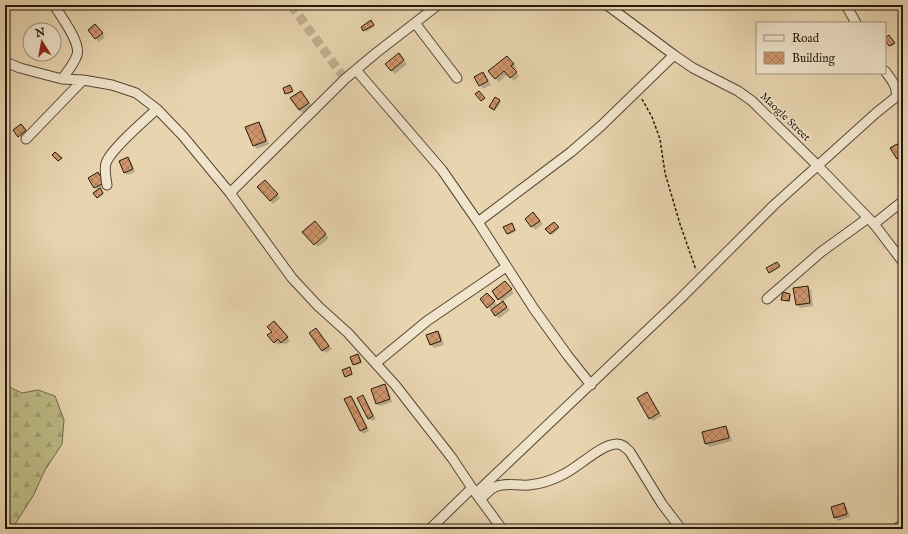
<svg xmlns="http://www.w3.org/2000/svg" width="908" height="534" font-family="'IM FELL English',serif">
<defs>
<pattern id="forest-firs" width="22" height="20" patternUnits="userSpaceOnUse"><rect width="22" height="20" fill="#bdbb86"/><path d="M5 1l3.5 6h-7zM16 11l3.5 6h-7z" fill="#a2a072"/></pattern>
<pattern id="building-cross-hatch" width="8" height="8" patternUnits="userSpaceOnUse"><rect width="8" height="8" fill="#cf956b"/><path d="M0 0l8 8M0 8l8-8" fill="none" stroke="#a87956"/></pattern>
</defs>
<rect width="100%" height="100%" fill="#e8d5b0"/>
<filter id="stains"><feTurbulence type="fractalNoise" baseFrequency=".005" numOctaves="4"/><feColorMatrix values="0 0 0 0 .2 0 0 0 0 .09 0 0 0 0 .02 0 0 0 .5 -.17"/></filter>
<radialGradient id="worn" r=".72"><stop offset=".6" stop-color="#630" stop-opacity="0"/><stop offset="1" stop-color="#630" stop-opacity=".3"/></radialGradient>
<path fill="url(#forest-firs)" stroke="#716a48" d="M5,383l2,3 15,7 16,-3 17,6 9,24 -2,24 -17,26 -12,26 -21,33h-7z"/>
<path fill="#0003" d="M372,22l3,4 -9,6 -4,-5z
M98,28l7,9 -6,5 -10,-12z
M889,36l6,8 -4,3 -6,-8z
M402,58l5,6 -12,10 -4,-4z
M510,60l7,8 -3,2 5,6 -5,5 -6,-7 -9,8 -4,-4z
M483,73l8,12 -8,4 -8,-12z
M291,87l2,5 -5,3 -2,-2z
M304,95l8,11 -9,7 -4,-3z
M496,98l5,4 -6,9 -4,-3z
M259,123l3,3 7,18 -12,5 -3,-3z
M22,127l5,5 -7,5 -2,-1z
M897,145l6,7v9l-1,1 -10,-14z
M128,158l3,4 4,10 -7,3 -4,-3z
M98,174l8,12 -6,4 4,4 -5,4 -4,-5 3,-2 -9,-13z
M265,182l15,16 -7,6 -15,-16z
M536,216l7,8 -8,6 -9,-11z
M554,223l5,6 -7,6 -5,-6z
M513,225l3,6 -7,4 -2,-2z
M318,226l11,12 -11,9 -3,-3z
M778,265l2,3 -9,5 -1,-1z
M508,286l6,7 -12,9 8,8 -11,9 -11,-12 3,-10 7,9 4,-4 -3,-3z
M807,287l4,3 2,16 -13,2 -3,-3z
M783,293l8,3 -1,6 -8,-3z
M278,326l12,15 -5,4 -3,-3 -4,3 -3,-3 -2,-10z
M438,332l3,3 3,10 -10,3 -3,-3z
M319,333l13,16 -6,4 -3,-3z
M358,355l4,8 -6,3 -4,-8z
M350,369l3,6 -6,2 -2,-1z
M385,385l3,4 4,13 -12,4 -3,-3z
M647,394l15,22 -9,5 -3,-3z
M363,396l3,4 10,19 -4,2 -4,-3z
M350,397l4,3 15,31 -5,3 -4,-4z
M726,427l3,4 3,10 -23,6 -3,-3z
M844,504l3,4 3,9 -12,4 -3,-4z"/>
<path fill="url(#building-cross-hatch)" stroke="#25180b" d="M371,20l3,5 -11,6 -2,-4z
M95,24l8,9 -8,6 -7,-9z
M889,35l6,8 -6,3 -4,-6v-2z
M399,53l5,7 -13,11 -6,-7z
M507,56l7,8 -3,2 6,6 -7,6 -6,-7 -9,8 -7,-8z
M483,72l5,9 -9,5 -5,-9z
M290,85l3,6 -8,3 -2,-6z
M301,91l8,12 -10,7 -9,-12z
M479,91l6,7 -4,3 -6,-7z
M495,97l5,3 -6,10 -5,-3z
M259,122l7,19 -13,5 -8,-19z
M21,124l5,6 -8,7 -5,-7z
M897,144l6,8v3l-6,4 -7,-11z
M55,152l7,6 -4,3 -6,-6z
M128,157l5,12 -9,4 -5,-12z
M98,172l6,11 -10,5 -6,-10z
M265,180l13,14 -8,7 -13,-14z
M100,188l3,5 -6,5 -4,-5z
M533,212l7,9 -9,6 -6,-8z
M315,221l11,13 -12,11 -12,-13z
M554,222l5,5 -9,7 -5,-5z
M512,223l3,7 -8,4 -4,-7z
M777,262l3,4 -11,7 -3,-5z
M505,281l7,8 -14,11 -6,-9z
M808,286l2,17 -14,2 -3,-17z
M783,292l7,2 -1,7 -8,-1z
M487,293l8,8 -8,7 -7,-9z
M503,301l4,6 -12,9 -4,-6z
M274,321l14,16 -7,6 -3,-4 -4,4 -7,-8 5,-3 -5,-5z
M316,328l13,18 -7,5 -13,-18z
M438,331l3,10 -11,4 -4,-10z
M358,354l3,8 -8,3 -3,-8z
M350,367l2,7 -7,3 -3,-7z
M385,384l5,15 -14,5 -5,-15z
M647,392l12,21 -10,6 -12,-21z
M363,395l10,21 -5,3 -11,-21z
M351,396l16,32 -7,3 -16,-32z
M726,426l3,12 -24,6 -3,-12z
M844,503l3,11 -13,4 -3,-11z"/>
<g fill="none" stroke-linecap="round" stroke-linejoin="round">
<path stroke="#c1af8f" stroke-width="9" stroke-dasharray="9 4.5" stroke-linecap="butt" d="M291,5l54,74"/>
<g stroke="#564734" stroke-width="11">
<path id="minor" d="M54,5c7,12 27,37 23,50 -3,9 -10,17 -15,24
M607,5l67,50 19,13 45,23 14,10 66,65 56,58 29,38
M846,5l10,18
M415,23l42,55
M5,62l15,6 42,11 21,1 29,5 24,8 21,16 26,27 47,57 62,85 26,28 30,27 48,53 56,72 20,30 30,41
M356,70l86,100 36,52 56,87 34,47 23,29
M26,139l57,-59
M107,185c-1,-7 -3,-15 -1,-22 5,-14 39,-43 51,-54
M230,193l115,-114 31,-26 62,-48
M478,222l93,-70 30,-26 73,-71
M874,224l29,-23
M767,299l54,-47 47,-34
M376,363l51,-42 79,-54
M476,493l203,-193 95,-95 102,-92 20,-16c2,-10 -5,-18 -11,-26
M481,499c4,-4 9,-10 14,-12 11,-5 22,-1 34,-2 12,-1 24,-5 35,-11 15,-7 37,-30 53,-30 6,0 9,4 13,8l32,52 19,25
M430,529l42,-41
M896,529l7,-5"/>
</g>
<path stroke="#25180b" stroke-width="1.5" stroke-dasharray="3 2" stroke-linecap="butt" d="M642,99l10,18 8,22 5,34 15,51 16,46"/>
<use href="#minor" stroke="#f0e4cc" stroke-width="9"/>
</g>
<g text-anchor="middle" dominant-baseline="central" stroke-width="3" stroke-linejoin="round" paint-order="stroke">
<g font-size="11" fill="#25180b" stroke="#f0e4cc">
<text transform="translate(785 117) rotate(44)">Maogle Street</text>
</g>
</g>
<rect width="908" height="534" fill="none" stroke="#e8d5b0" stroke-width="20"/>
<rect x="6" y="6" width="896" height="522" fill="none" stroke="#25180b" stroke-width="2"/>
<rect x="10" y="10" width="888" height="514" fill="none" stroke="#25180b"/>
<rect x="756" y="22" width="130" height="52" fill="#f0e4cc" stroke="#9f927f"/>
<rect x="764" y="35" width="20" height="6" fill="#f0e4cc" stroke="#9f927f"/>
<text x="792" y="42" font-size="12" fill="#25180b">Road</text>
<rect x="764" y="52" width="20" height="12" fill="url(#building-cross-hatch)" stroke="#9f927f"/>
<text x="792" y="62" font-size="12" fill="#25180b">Building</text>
<g transform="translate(42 42) rotate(349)"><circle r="19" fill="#f0e4cc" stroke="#9f927f"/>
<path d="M0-3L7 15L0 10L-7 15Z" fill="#8f2418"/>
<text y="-6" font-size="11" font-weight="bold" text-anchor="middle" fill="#25180b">N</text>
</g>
<rect width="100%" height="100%" filter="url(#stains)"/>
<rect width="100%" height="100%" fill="url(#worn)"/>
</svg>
